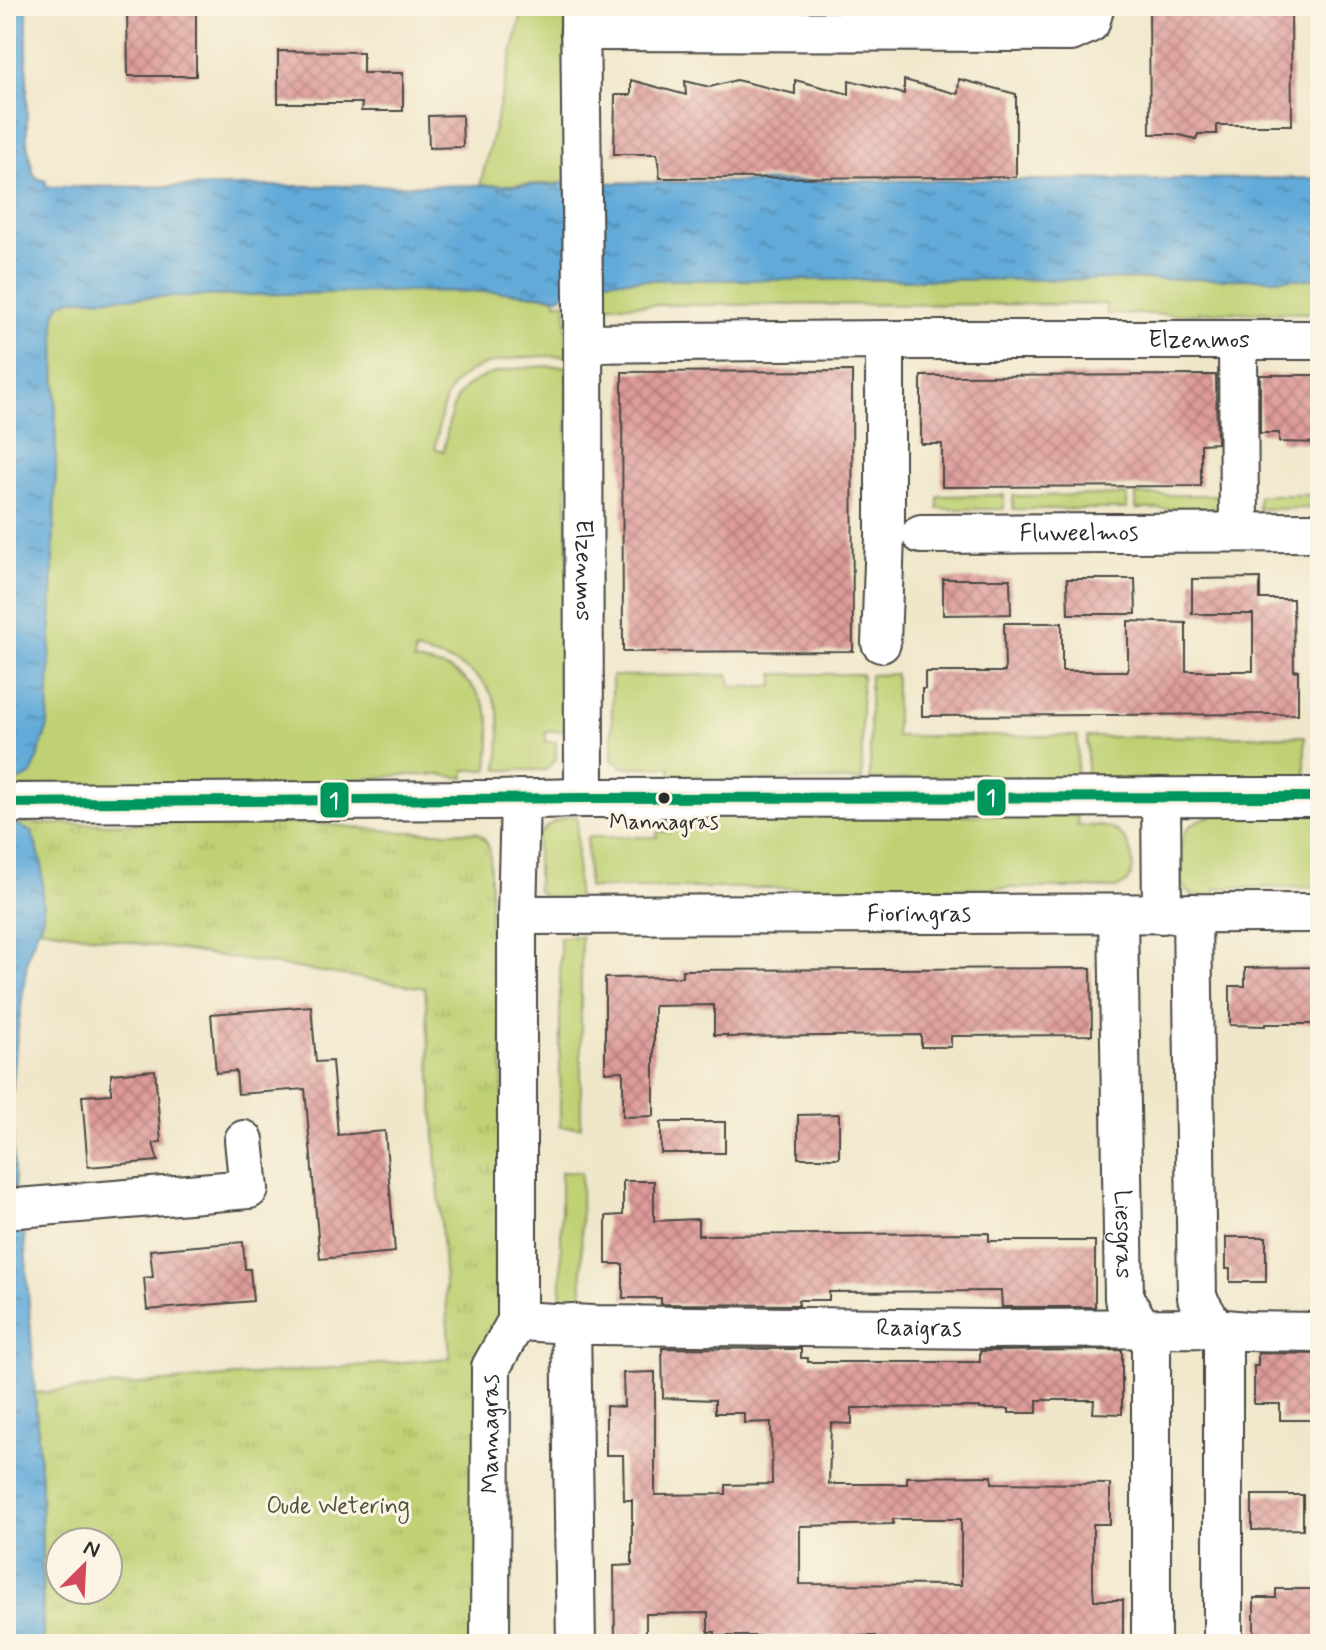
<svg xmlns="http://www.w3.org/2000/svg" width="1326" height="1650" font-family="Mynerve,sans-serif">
<defs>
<pattern id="park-tufts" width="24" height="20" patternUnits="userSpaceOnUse" patternTransform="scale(2)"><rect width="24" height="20" fill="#c0d174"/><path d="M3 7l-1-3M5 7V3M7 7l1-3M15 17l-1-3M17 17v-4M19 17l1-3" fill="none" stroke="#a5b465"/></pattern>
<pattern id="water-ripples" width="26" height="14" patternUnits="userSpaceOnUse" patternTransform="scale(2)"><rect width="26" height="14" fill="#62aad9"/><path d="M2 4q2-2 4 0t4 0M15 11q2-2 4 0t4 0" fill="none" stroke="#518bb0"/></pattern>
<pattern id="building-cross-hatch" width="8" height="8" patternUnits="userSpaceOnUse" patternTransform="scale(2)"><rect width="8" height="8" fill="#de9b99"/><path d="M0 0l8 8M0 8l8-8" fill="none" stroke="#b47f7d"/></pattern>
</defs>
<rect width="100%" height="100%" fill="#fcf5e5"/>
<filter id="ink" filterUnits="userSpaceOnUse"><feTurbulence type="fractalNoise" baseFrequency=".0125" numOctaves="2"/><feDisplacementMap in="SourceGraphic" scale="16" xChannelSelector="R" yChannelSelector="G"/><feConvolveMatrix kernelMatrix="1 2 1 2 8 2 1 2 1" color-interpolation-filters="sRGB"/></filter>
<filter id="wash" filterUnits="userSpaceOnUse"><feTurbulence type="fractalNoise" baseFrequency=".006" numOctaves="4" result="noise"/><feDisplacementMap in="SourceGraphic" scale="32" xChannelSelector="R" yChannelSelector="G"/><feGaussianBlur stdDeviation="1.8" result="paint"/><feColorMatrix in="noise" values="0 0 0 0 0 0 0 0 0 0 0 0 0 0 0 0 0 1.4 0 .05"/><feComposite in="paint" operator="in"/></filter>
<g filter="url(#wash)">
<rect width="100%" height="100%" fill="#f0e7ca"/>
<path fill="#c0d174" stroke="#767e50" stroke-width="2" d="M518,6h48v177l-86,3 41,-169z
M1010,6h70l-7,8 -55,1z
M1320,279v34l-122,-1 -1,2h-90l-1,-10 -500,1v-3l-2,-1v-21z
M413,291l94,1 49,5v5h10l1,54c-35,0 -95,0 -116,33 -11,17 -12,40 -16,60l9,2c3,-18 5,-38 14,-54 17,-30 77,-31 109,-31l1,365h-22v11h10v17l-10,11h-48c1,-17 3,-35 1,-52 -6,-45 -45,-58 -84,-67l-1,10c12,2 26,4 37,9 20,11 37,32 39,55 1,15 -1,30 -2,45h-23v8l-23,-3h-41l-104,12 -285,1 44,-324 -1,-149c3,-10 7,-14 17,-16z
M1004,495v14h-66v-13z
M1127,495v14h-114v-13z
M1136,495h86v14h-86z
M1258,495h62v13l-62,1z
M774,674h88v106l-191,1 -1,-14h-48l-10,-7v-84l118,-1 1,12 43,-1z
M896,674v62h182l-1,43 -207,1v-105z
M1305,736v43h-218v-42z
M1219,814h101v73l-104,1 -1,1 -1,8c-23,3 -35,-6 -35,-30 -1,-32 7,-47 40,-53z
M1077,815l1,11c13,0 26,-2 38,5 14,8 23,38 11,51 -3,4 -7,5 -11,6h-528l-1,-51h70v-5h14l-1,-16z
M577,816v85l-33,-5 -7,-6v-53c11,-14 22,-20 40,-21z
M581,936v191h-21v-190z
M561,1172h20l1,136 -21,-1z"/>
<path fill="url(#park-tufts)" stroke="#767e50" stroke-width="2" fill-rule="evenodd" d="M12,822l28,2 270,-1 92,9h73c9,4 12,10 15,19v84h12l1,381 -27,328h-433l-2,-161 -6,-90 415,-35 -25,-370 -386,-60 4,-11zM60,1542h48v48h-48z"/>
<path fill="url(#water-ripples)" stroke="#466a82" stroke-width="2" d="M6,6h21v136l6,30 4,6 9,3v6l512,-2 1,-2 761,-5v101l-716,1 -45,17 -52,-5 -94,-1 -341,8 -12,5 -5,11 1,149 -8,262 -16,48 -20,10v38l20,10 10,32 1,53 -15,38 -11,81 -6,67 4,93 9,34 17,253 2,161h-37z"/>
<g id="blocks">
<path fill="url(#building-cross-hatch)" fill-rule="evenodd" d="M127,6h57v6h12v64h-68z
M1149,6h142l1,119h-75v9h-19l-2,5 -21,-5h-25z
M278,51l85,1v21h40v38h-42l1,-8h-84z
M959,79l57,15v83l-356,1 -3,-24h-43l1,-59h16v-15l55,15 -1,-14 25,6 26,-7 59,14v-14l54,14v-14l55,14v-14l54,14z
M462,115l1,32 -34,1 -1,-32z
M852,371l1,280 -230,1 -1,-280z
M1216,375l1,68 -16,1v42l-259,1v-43h-21v-68z
M1260,375h60v68l-41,-1v-9h-19z
M1260,578v21h33l1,72 4,-1v44l-376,2v-27h3v-17h80l-1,-49h58v48h66v-50l58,2v48h67v-57h-61v-35z
M943,579h67l1,35 -68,1z
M1067,579h68l1,35h-68z
M1320,967v57h-55v2l-35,-1v-39h15v-18z
M1091,968l1,67 -141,1v11h-30v-12l-194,2v-2h-13v-30l-60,1v110l-31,1v-46l-18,1v-94l77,-1v-7z
M311,1006l5,56 16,-1 6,74 47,-4 10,121 -75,7 -15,-170 -67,5 -2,-23 -20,2 -5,-59z
M155,1070l6,72 -8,1 5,18 -70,6 -6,-71 29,-2v-20z
M839,1114v44h-41v-43z
M661,1122h64v31h-64z
M623,1181h31v40l44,-2v16l291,-2v8h106v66h-93l-1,-16 -172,1v8h-31l1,5 -138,-1v-6h-38v-34h-17v-48l17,-1z
M1226,1237h40v45h-36v-13h-4z
M243,1242l2,27h5l3,32 -106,9 -3,-32 9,-1 -3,-27z
M662,1348l139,1v9h7v4h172v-11l142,-1v64l-29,-1 1,-13h-57v13h-28v-4h-29v-2l-128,1v16l-21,-1 -2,61h78v-7l85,-1v7l118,1v40h-17v63l1,13h29v44h-247v-8h-161v-4h-7v-19l-62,1v30h-31l-1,-78 18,-1v-65h-8l-1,-45h-17v-49l18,1 -1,-34 32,-1v123l71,-1v-9l46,-1 -1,-62 -27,1v-10h-29v-13l-52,-2zM893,1519h68v66l-161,-1v-58l93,-2z
M1258,1353l62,1v57h-8v9h-32v-16h-26v-38h4z
M1252,1495h51v34l-51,1z
M1276,1589h44v55h-66v-46h22z"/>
</g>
</g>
<g filter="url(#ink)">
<use href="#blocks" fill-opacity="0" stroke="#494743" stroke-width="2"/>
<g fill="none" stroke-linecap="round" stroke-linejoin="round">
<g stroke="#494743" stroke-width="42">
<g id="street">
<path id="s1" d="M580,6l3,291 1,501"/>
<path d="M580,31l491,1 19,-9 5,-17"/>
<path d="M1238,340l1,192"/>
<path id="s2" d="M583,343l302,-3h435"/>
<path id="s3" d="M921,534l399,-2"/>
<path d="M881,643l4,-106v-197"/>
<path d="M1161,797l1,117"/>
<path d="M6,803l485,-3 93,-2 736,-1"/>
<path d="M1192,913l5,385 26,44v302"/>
<path id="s4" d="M1118,914l6,385 27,43v302"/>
<path id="s5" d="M517,915l803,-2"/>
<path d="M6,1209l243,-20 -5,-49"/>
<path id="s6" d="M517,1321l75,4 403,4 220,-1 31,3 74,1"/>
<path d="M571,1323l5,321"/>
<path id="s7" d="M490,1644l1,-277 26,-46v-406l3,-116"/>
</g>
</g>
<use href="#street" stroke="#fff" stroke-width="38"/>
<g stroke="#fcf5e5" stroke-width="16">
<path id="bus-1" d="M6,803l578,-5 736,-1"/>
</g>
<use href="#bus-1" stroke="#00965e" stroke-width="10"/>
</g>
</g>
<circle fill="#2b2b2b" stroke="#fcf5e5" stroke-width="3" cx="664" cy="798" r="7"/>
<g text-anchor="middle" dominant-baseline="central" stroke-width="6" stroke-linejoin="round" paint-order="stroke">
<g font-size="22" fill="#2b2b2b" stroke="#fcf5e5">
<text x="664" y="823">Mannagras</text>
</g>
<g font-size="24" fill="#2b2b2b" stroke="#fcf5e5">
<text stroke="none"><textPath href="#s2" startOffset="616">Elzenmos</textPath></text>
<text stroke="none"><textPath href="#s3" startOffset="158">Fluweelmos</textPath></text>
<text stroke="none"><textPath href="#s1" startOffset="564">Elzenmos</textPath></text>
<text stroke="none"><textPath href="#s5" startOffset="402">Fioringras</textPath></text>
<text stroke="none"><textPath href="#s4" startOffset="320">Liesgras</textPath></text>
<text stroke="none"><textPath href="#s6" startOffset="402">Raaigras</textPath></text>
<text stroke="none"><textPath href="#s7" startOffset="210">Mannagras</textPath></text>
</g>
<g font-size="24" fill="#50543d" stroke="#fcf5e5">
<text x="338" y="1506">Oude Wetering</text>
</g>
</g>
<g stroke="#fcf5e5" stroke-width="3">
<rect x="976" y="778" width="31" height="39" rx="8" fill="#00965e"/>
<rect x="319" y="781" width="31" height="38" rx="8" fill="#00965e"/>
</g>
<g font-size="22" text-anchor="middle" font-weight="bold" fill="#fff">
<text x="991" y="805">1</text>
<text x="334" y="808">1</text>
</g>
<rect width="1326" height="1650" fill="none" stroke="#fcf5e5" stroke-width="32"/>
<g transform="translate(84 1566) rotate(24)"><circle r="38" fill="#fcf5e5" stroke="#a8a49b" stroke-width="2"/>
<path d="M0-6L14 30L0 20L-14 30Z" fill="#d1495b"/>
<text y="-12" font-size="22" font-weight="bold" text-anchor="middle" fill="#2b2b2b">N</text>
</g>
</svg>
